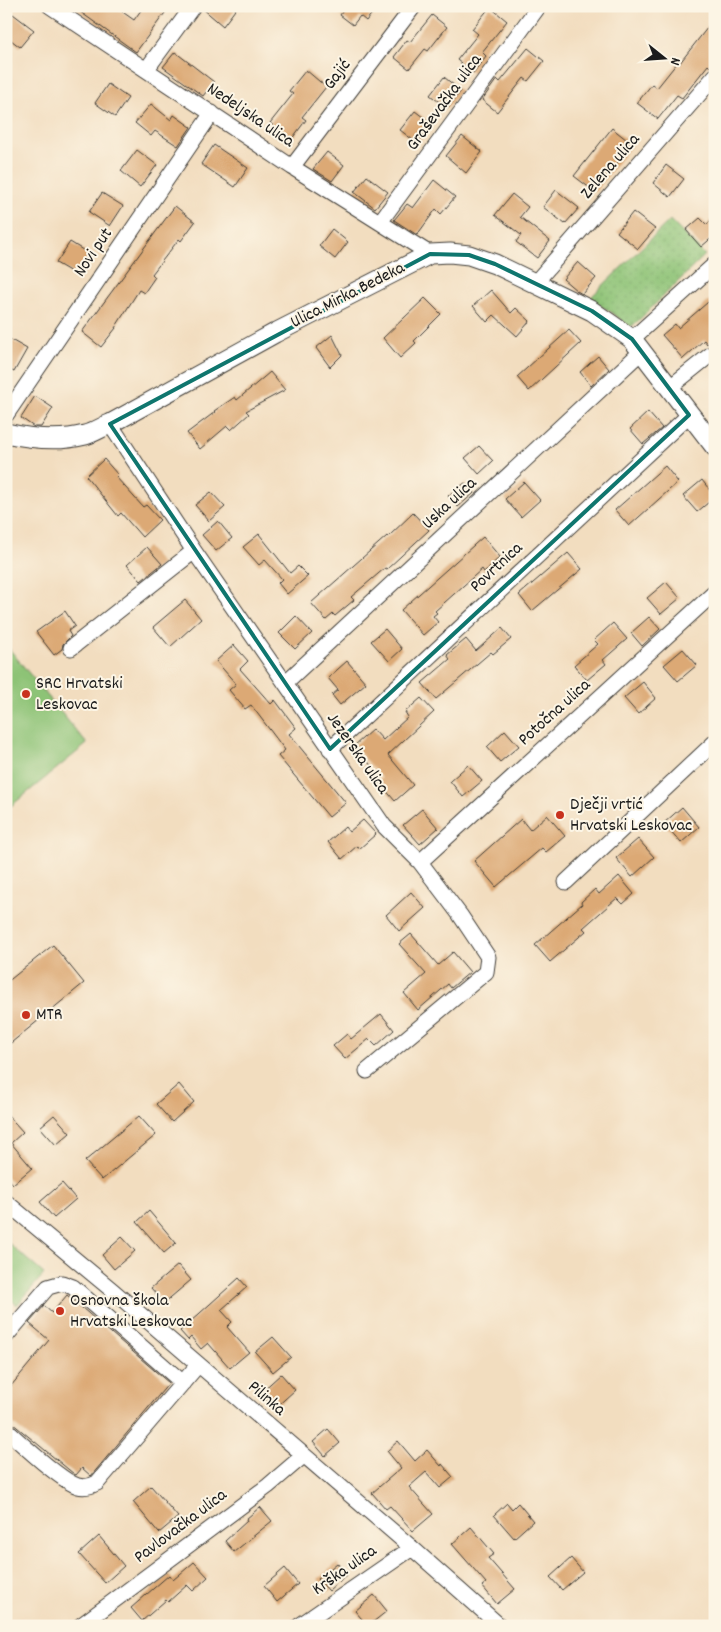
<svg xmlns="http://www.w3.org/2000/svg" width="721" height="1632" font-family="Dekko,sans-serif">
<defs>
<pattern id="green-dots" width="8" height="8" patternUnits="userSpaceOnUse" patternTransform="scale(1.25)"><rect width="8" height="8" fill="#8dc376"/><path d="M2 2h.1M6 6h.1" fill="none" stroke="#79a766" stroke-width="1.8" stroke-linecap="round"/></pattern>
</defs>
<rect width="100%" height="100%" fill="#fcf5e5"/>
<filter id="ink" filterUnits="userSpaceOnUse"><feTurbulence type="fractalNoise" baseFrequency=".02" numOctaves="2"/><feDisplacementMap in="SourceGraphic" scale="10" xChannelSelector="R" yChannelSelector="G"/><feConvolveMatrix kernelMatrix="1 2 1 2 8 2 1 2 1" color-interpolation-filters="sRGB"/></filter>
<filter id="wash" filterUnits="userSpaceOnUse"><feTurbulence type="fractalNoise" baseFrequency=".0096" numOctaves="4" result="noise"/><feDisplacementMap in="SourceGraphic" scale="20" xChannelSelector="R" yChannelSelector="G"/><feGaussianBlur stdDeviation="1.12" result="paint"/><feColorMatrix in="noise" values="0 0 0 0 0 0 0 0 0 0 0 0 0 0 0 0 0 1.4 0 .05"/><feComposite in="paint" operator="in"/></filter>
<g filter="url(#wash)">
<rect width="100%" height="100%" fill="#f2ddbf"/>
<path fill="url(#green-dots)" stroke="#547049" d="M670,220l35,35 -69,68 -6,4 -19,-15 -22,-13z"/>
<path fill="#8dc376" stroke="#547049" d="M6,645l81,99 -81,66z
M6,1241l38,33 -27,31 -11,-9z"/>
<g id="blocks">
<path fill="#dca974" d="M72,6h42l20,14 10,-14h26l-34,46z
M202,6h36l-15,20 -21,-18z
M346,6h32l-12,15 -6,-5 -7,9 -13,-10z
M490,7l17,14 -25,31 4,4 -13,17 -16,-13 21,-26 -6,-5z
M13,14l21,16 -14,17 -14,-11v-13z
M432,15l15,12 -19,24 -3,-2 -16,20 -15,-12 13,-17 3,2z
M715,18v42l-5,7 -2,-2 -26,33 -5,-3 -19,24 -21,-16 15,-19 5,4 20,-25 2,1z
M528,48l16,13 -16,20 -4,-3 -27,34 -15,-12 15,-21 3,3z
M175,52l39,30 -11,14 -40,-29z
M306,70l20,17 -24,30 4,3 -15,20 -21,-17 23,-29 -4,-3z
M444,77l17,14 -14,17 -17,-13z
M108,84l20,14 -13,19 -20,-14z
M151,104l20,16 3,-5 17,12 -13,19 -23,-15 -4,5 -16,-13z
M415,111l17,13 -15,19 -17,-13z
M612,128l20,16 -37,48 -21,-16z
M462,136l20,16 -16,21 -20,-17z
M214,145l34,23 -13,19 -34,-23z
M137,150l20,15 -17,22 -19,-16z
M327,152l17,13 -12,16 -19,-12z
M666,165l18,14 -14,18 -17,-14z
M367,176l21,16 -13,16 -21,-16z
M434,180l21,17 -14,17 -5,-5 -19,26 -23,-15 13,-16 6,4z
M556,190l23,18 -14,16 -22,-17z
M102,193l21,13 -13,20 -21,-14z
M512,194l16,13 -8,10 30,24 -13,17 -21,-16 5,-7 -26,-20z
M175,206l20,16 -14,19 -2,-2 -27,35 3,3 -11,16 -5,-3 -24,38h1l-15,19 -19,-15z
M633,212l22,17 -17,20 -21,-17z
M715,215v20l-14,12 -15,-17 14,-12 7,7z
M332,229l16,13 -13,17 -16,-13z
M70,242l21,13 -13,21 -22,-13z
M578,262l18,16 -14,16 -5,-3 -14,-12z
M491,290l20,23 5,-5 14,13 -13,15 -23,-21 -7,7 -14,-16z
M715,296v41l-8,7 -3,-4 -21,19 -21,-24 13,-11 3,4z
M425,298l16,16 -27,27 2,2 -16,15 -17,-20z
M569,330l12,13 -52,48 -12,-14z
M332,335l10,20 -12,12 -14,-19z
M6,337l21,12 -13,23 -8,-4z
M598,356l11,13 -18,17 -11,-14z
M270,372l15,18 -39,21 3,3 -18,16 -4,-4 -27,23 -13,-16 28,-21 -1,-1 21,-14 2,3z
M35,396l18,12 -12,19h-7l-13,-9z
M648,412l14,16 -19,16 -13,-15z
M479,446l14,15 -14,13 -14,-16z
M104,459l14,16 -2,2 27,30 3,-2 14,15 -18,17 -21,-24 -3,3 -32,-40z
M665,466l13,16 -49,44 -14,-16z
M702,480l13,17 -18,15 -14,-16z
M524,482l16,18 -19,17 -16,-18z
M465,483l9,10 -16,14 -10,-11z
M211,492l14,15 -16,14 -14,-16z
M413,513l16,17 -42,39 -2,-1 -34,29 3,3 -19,16 -2,-2 -7,6 -15,-17 76,-67 1,1z
M218,521l14,17 -16,13 -14,-16z
M259,534l31,39 8,-7 10,10 -21,18 -9,-11 4,-4 -17,-19 -6,5 -16,-18z
M483,537l17,20 -16,15 -2,-3 -47,42 2,2 -4,3 5,6 -15,13 -22,-25z
M147,547l15,17 -21,17 -14,-16z
M568,553l14,16 -50,42 -13,-16z
M666,582l14,16 -19,16 -14,-16z
M185,600l16,19 -31,28 -17,-20z
M65,611l10,15 -7,5 3,5 -8,8 -1,5 -8,6 -18,-23z
M296,616l16,17 -17,16 -16,-16z
M649,617l11,12 -18,17 -11,-13z
M613,623l14,16 -24,21 3,4 -19,16 -13,-15 24,-21 -4,-4z
M502,628l9,11 -18,15 -2,-2 -55,47 -14,-16 28,-24 -3,-4 19,-16 10,12z
M385,629l17,20 -13,12 -18,-20z
M234,645l14,16 -8,8 31,35 4,-4 21,28 -7,6 57,69 -17,14 -51,-61 7,-6 -34,-45 -6,4 -16,-19 7,-6 -20,-23z
M683,649l14,16 -19,16 -14,-16z
M347,661l19,22 -26,22 -8,-10 6,-5 -10,-12z
M643,682l13,16 -18,16 -14,-16z
M421,698l13,14 -46,43 25,30 -18,16 -17,-20 4,-3 -28,-32 19,-17 10,11 25,-23 -3,-5z
M505,730l14,16 -19,16 -13,-15z
M468,765l14,16 -19,16 -13,-16z
M682,807l17,20 -18,16 -17,-20z
M422,809l16,19 -18,16 -17,-19z
M547,815l18,21 -19,16 -4,-4 -46,39 -22,-26 47,-42 9,11z
M363,820l13,14 -17,15 -2,-3 -15,13 -14,-17 17,-15 4,5z
M638,839l16,18 -22,20 -16,-19z
M619,876l15,18 -11,10 -6,-6 -34,30 3,3 -36,31 -15,-17 47,-41 -1,-2 14,-13 4,5z
M411,892l14,16 -26,23 -13,-16z
M411,934l27,31 15,-13 17,20 -19,16 -3,-4 -30,26 -14,-17 22,-19 -27,-30z
M53,945l31,38 -78,64v-64z
M381,1014l13,16 -18,16 -7,-7 -24,20 -12,-13 14,-12 4,5z
M179,1084l15,18 -22,20 -16,-18z
M6,1113l17,19 -12,11 21,25 -19,16 -7,-8z
M54,1115l16,18 -14,12 -16,-18z
M139,1116l17,19 -54,45 -17,-19z
M62,1183l14,16 -22,19 -14,-16z
M149,1211l27,32 -12,10 -27,-31z
M122,1237l13,14 -21,18 -12,-14z
M178,1265l13,15 -27,23 -13,-15z
M239,1278l8,9 -26,23 11,12 -5,5 22,25 -19,16 -22,-25 -7,6 -10,-12 -3,3 -8,-9z
M67,1295l102,88 -78,93 -9,-8 -6,7 -2,-1 -68,-56v-26l43,-52 -20,-17 15,-17 8,7z
M273,1337l18,20 -18,15 -18,-20z
M281,1374l14,16 -21,19 -14,-16z
M328,1429l12,14 -15,13 -12,-14z
M398,1441l17,20 12,-11 14,16 1,-2 11,13 -13,11 -14,-16 -17,15 24,27 -20,17 -23,-25 -4,3 -14,-16 29,-25 -14,-17z
M151,1486l27,31 -19,16 -26,-31z
M507,1503l5,6 6,-6 15,18 -19,17 -20,-23z
M260,1507l12,14 -38,31 -9,-11 22,-20 -1,-2z
M471,1527l23,27 -6,4 27,31 -18,15 -15,-18 4,-3 -34,-39z
M99,1536l25,30 -19,17 -26,-29z
M571,1558l12,14 -21,18 -12,-13z
M194,1562l14,15 -15,14 -6,-6 -19,17 -2,-2 -24,21 -11,-13 38,-33 4,5z
M337,1563l10,12 -18,16 -11,-12z
M285,1568l13,16 -21,18 -13,-16z
M374,1595l13,16 -19,15 -13,-15z"/>
</g>
</g>
<g filter="url(#ink)">
<use href="#blocks" fill-opacity="0" stroke="#3c3934" stroke-width="1"/>
<g fill="none" stroke-linecap="round" stroke-linejoin="round">
<g stroke="#3c3934" stroke-width="17">
<path id="minor" d="M50,6l242,161 138,87
M146,70l47,-64
M292,167l122,-161
M380,222l159,-216
M535,283l180,-207
M632,339l83,-75
M669,388l46,-37
M6,415l206,-302
M110,424l84,127 190,275 36,36 40,53 28,42 -2,15 -119,99
M71,648l123,-97
M285,683l356,-331
M330,749l359,-334
M420,862l295,-270
M566,882l149,-140
M6,1202l106,88 300,258 88,78
M6,1336l42,-49 14,-4 11,4 110,96
M6,1430c15,13 56,52 72,56 7,2 13,0 19,-3l101,-118
M80,1626l188,-140 35,-30
M299,1626l113,-78"/>
</g>
<g stroke="#3c3934" stroke-width="21">
<path id="major" d="M6,433c26,6 52,9 79,2 8,-2 17,-8 25,-11l165,-91 155,-79 20,-1 19,2 26,9 97,47 40,28 83,108"/>
</g>
<use href="#minor" stroke="#fff" stroke-width="15"/>
<use href="#major" stroke="#fff" stroke-width="19"/>
</g>
</g>
<path fill="none" stroke="#0f766e" stroke-width="4" stroke-linejoin="round" d="M430,254l39,1 26,9 97,47 40,28 57,76 -359,334 -220,-325z"/>
<g fill="#c8321e" stroke="#fcf5e5" stroke-width="2">
<circle cx="26" cy="694" r="5"/>
<circle cx="560" cy="815" r="5"/>
<circle cx="26" cy="1015" r="5"/>
<circle cx="60" cy="1311" r="5"/>
</g>
<g text-anchor="middle" dominant-baseline="central" stroke-width="4" stroke-linejoin="round" paint-order="stroke">
<g font-size="18" fill="#1c1c1c" stroke="#fcf5e5">
<text transform="translate(338 75) rotate(-53)">Gajić</text>
<text transform="translate(445 103) rotate(-54)">Graševačka ulica</text>
<text transform="translate(250 116) rotate(34)">Nedeljska ulica</text>
<text transform="translate(611 167) rotate(-49)">Zelena ulica</text>
<text transform="translate(94 253) rotate(-56)">Novi put</text>
<text transform="translate(348 296) rotate(-27)">Ulica Mirka Bedeka</text>
<text transform="translate(450 504) rotate(-43)">Uska ulica</text>
<text transform="translate(497 568) rotate(-43)">Povrtnica</text>
<text transform="translate(555 713) rotate(-42)">Potočna ulica</text>
<text transform="translate(357 754) rotate(55)">Jezerska ulica</text>
<text transform="translate(266 1399) rotate(41)">Pilinka</text>
<text transform="translate(181 1527) rotate(-37)">Pavlovačka ulica</text>
<text transform="translate(345 1571) rotate(-35)">Krška ulica</text>
</g>
<g font-size="18" fill="#1c1c1c" stroke="#fcf5e5" text-anchor="start">
<text x="36" y="684">SRC Hrvatski<tspan x="36" dy="21">Leskovac</tspan></text>
<text x="570" y="805">Dječji vrtić<tspan x="570" dy="21">Hrvatski Leskovac</tspan></text>
<text x="36" y="1015">MTR</text>
<text x="70" y="1301">Osnovna škola<tspan x="70" dy="21">Hrvatski Leskovac</tspan></text>
</g>
</g>
<rect width="721" height="1632" fill="none" stroke="#fcf5e5" stroke-width="25"/>
<g transform="translate(664 58) rotate(107)" stroke="#fcf5e5" stroke-width="4" paint-order="stroke">
<path d="M0-4L9 19L0 12L-9 19Z" fill="#1c1c1c"/>
<text y="-8" font-size="14" font-weight="bold" text-anchor="middle" fill="#1c1c1c">N</text>
</g>
</svg>
